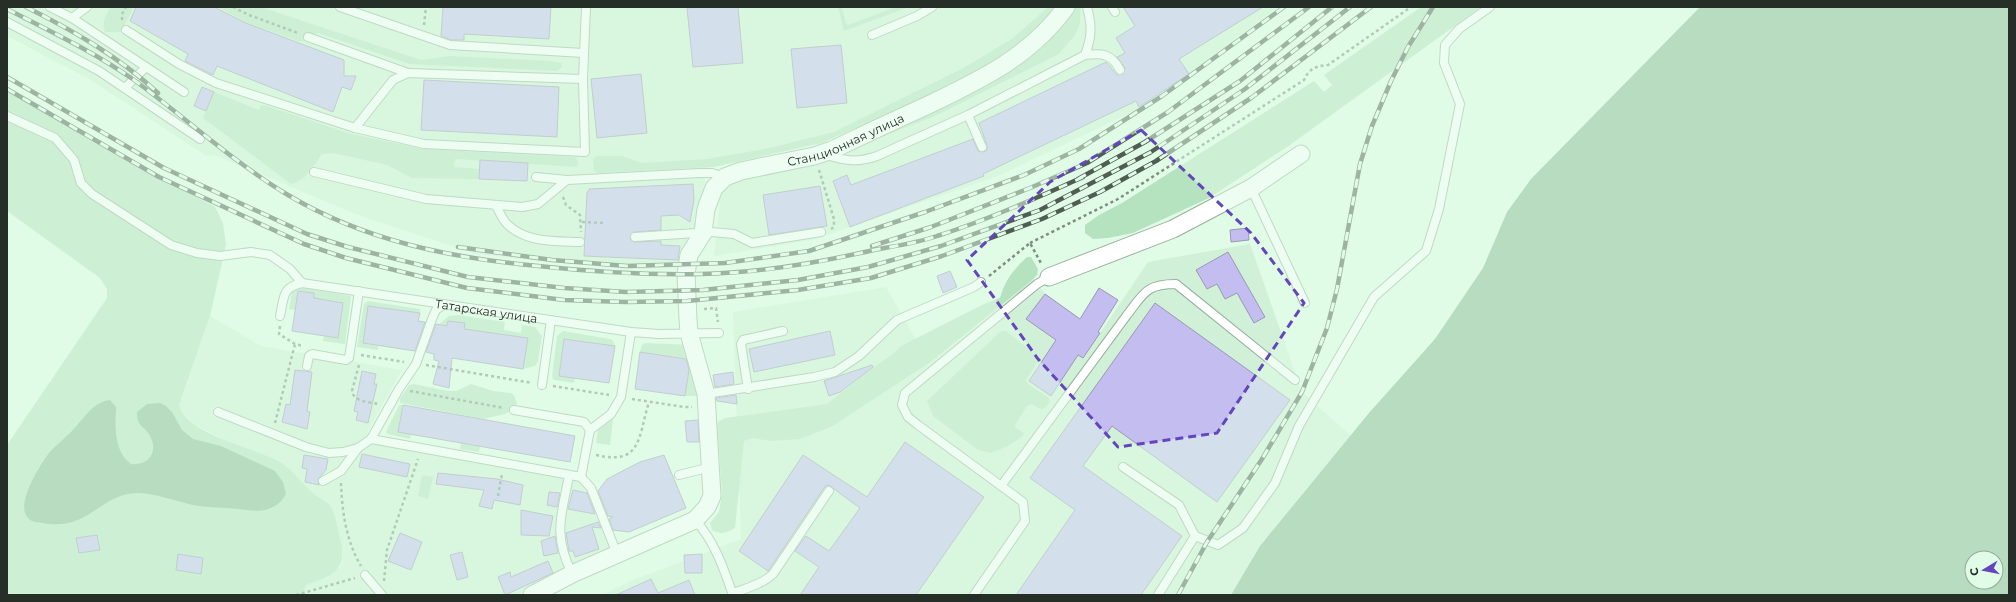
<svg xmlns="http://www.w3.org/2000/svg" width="2016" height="602" font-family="Montserrat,sans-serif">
<rect width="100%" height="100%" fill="#e0fbe6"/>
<path fill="#d0f1d7" d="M7,7h1041l-35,31 -48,29 -131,65 -65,16 -62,11 -11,109 -71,1 -149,-15 -118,-39 -141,-59 -12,-1 -116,-76 -82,-43z
M1084,7h194l-89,67 -57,38 -134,64 -186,64 -98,16 8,-74 122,-31 91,-35 145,-92 1,-14z
M1250,244l52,148 49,44 -91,110 -29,49h-628l25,-13 113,-43 -8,-227 153,-25 32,56 75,-40 39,-26 13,17 55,39 48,-71z
M210,316l51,30 141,24 -35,63 214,44 5,-2 28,72 -97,48h-214l3,-10 21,-7 14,-12 2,-14 -7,-33 -15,-20 -8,-6 -84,-51 -36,-18 -12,-13 -2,-5z"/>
<path fill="#b5e3bf" d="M110,7h24l-13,25h-16c-4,-9 1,-16 5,-25z
M218,7h43l160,53 30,-4 100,5 10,2 1,4 -5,4 -148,-7 -91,-31 -4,1 -7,7h-9l-52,-19z
M838,7h4l4,16 2,2 48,-18h13l-65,24z
M1048,7h9l-25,27 -30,23 -32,20 -148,66 -108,24 -115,6 -5,-2 -1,-12 3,-3h26l20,7 65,-4 62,-11 65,-16 131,-65 48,-29z
M1075,7h6l-1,17 -5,11 -16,19 -124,62 -69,27 144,-73 31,-21 19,-21z
M1421,7h60l-194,140 -78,51 -76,35 -25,5 -15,1 -8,-6v-8l14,-10 23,-12 192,-122 10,11 8,-7 -8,-10z
M7,90l208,117 8,16 3,22 -16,71 -31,89c7,31 81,43 104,59 12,9 20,21 31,30 5,4 14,8 17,13 6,11 7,24 10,35 6,30 -11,35 -35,43l-3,10h-296v-150l100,-147v-9l-7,-11 -93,-67z
M214,92l45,18 1,-4 4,-1 87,29 74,15 151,8 2,5 -1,5 -122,-8 -1,8 25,2v10l-67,-1 -25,-13 -54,-12 -11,1c-9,12 -15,26 -31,30l-88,-66z
M1027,257h4l7,12 -1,6 -6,6 -102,82 -98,64 -31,12 -29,2 -19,-3 -8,3 -9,87c-8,5 -14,7 -23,2l-2,-7 9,-11 3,-18 -5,-70 2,-3 6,-3 102,-14 37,-30 29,-20 8,-8 83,-42 16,-6c5,-18 14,-29 27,-41z
M299,287l52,9 -6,48 -22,-3 1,-5 14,2 5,-35 -29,-5v-5l-16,-2 -3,19 -6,-1 3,-17z
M368,301l52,8v4l-52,-7 -5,37 15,3v4l-21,-3 7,-43z
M458,315l47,7 -1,8 17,3 1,-8 13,2 7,9 -4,25 -3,5 -12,3 5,-31 -64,-9 1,-6 -17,-2 -1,5 -8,-2 10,-8z
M563,331l47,8 3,2 2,5 -51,-7 -5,37 16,2 -1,5 -20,-3 -2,-4 5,-40z
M1001,331h5l33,26v3l-13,20 2,4 21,14 1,3 -5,7 -5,1 -8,-5 -5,2 -12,19 1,3 8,5 -2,4 -14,9 -17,7 -13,-3 -45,-34 -6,-15z
M645,343l46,2 4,7 2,44h-12l6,-37 -51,-7 2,-7z
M414,384l34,7h8l15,-7 22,7 18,2 3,2 3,9 -1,4 -11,6 -22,5 -83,-16v-4l9,-14z
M399,405h4l-5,27 13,2 -1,5 -22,-5 -2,-2z
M613,419l-3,26 -14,-2 2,-13z
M479,420l6,1 -6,31 -19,-3 1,-6 13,3z
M422,475l11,2 -5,22 -10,-3z"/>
<path fill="#88b693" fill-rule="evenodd" d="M1700,7h309v588h-778l29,-49 109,-133 66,-74 48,-71 24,-56 24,-33zM1972,558h24v24h-24z
M110,400l6,7c-1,19 -2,45 15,57 17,2 28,-12 19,-28 -6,-11 -13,-8 -13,-24l10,-8 13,-1 6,3 6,6 10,18 11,9 28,7 54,25 8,11 3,12c-4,7 -8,11 -15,14 -10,5 -22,2 -33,1 -15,-2 -30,-1 -45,-4 -17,-4 -36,-11 -53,-12 -41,-1 -49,39 -98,30 -8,-1 -14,-2 -17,-10 -5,-16 15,-48 24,-60 7,-8 15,-14 22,-21 12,-12 21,-30 39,-32z"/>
<path fill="#c3bdf0" stroke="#9b98b3" d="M136,7h78l32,16 98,37v16h12l-5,14 -9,-3 -9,25 -116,-46 -4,9 -28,-14 3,-7 -58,-33z
M443,7h108l-2,32 -85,-5v6h-13l-10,-4z
M701,7h37l5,56 -50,4 -6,-59z
M1123,7h140l-84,52 10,15 -50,33 -3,-6 -153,73 1,2 -134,51 -17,-46 14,-6 4,10 122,-46 5,12 6,1 3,-2v-5l-8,-22 127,-61 11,13 6,-1 2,-6 -8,-11 8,-4 -9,-15 19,-12z
M841,45l6,58 -50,5 -6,-59z
M641,74l6,59 -50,5 -6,-59z
M424,80l135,7 -2,50 -136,-7z
M202,87l12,5 -8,19 -12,-5z
M480,160l48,3 -1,18 -48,-2z
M693,184l1,16 -4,22 -11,-7 -18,1v14l-27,2 -4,5 1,3 4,2 26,-1v4l19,1 -2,14 -94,-4 3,-64 2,-1v-2z
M820,186l7,40 -58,9 -6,-40z
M1248,228l1,12 -18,2 -1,-12z
M1228,252l37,65 -11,6 -17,-30 -12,6 -8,-15 -10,5 -11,-19z
M950,271l7,16 -14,6 -6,-17z
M1099,288l19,12 -20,32 2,1 -17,25 -5,-3 -27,41 -22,-15 27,-41 -30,-21 19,-25 35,25z
M298,291l16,2v5l29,5 -5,35 -46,-7z
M1155,303l135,97 -73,102 -105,-76 -29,40 99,70 -41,59h-125l59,-85 -45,-32z
M368,306l52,7 -2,8 7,1 -10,29 -52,-8z
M448,321l17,2 -1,6 64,9 -5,31 -71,-11 -3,30 -16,-4 6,-23 -5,-1v-6l-8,-2 10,-28 11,2z
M830,331l5,24 -81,17 -5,-23z
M564,339l51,7 -6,37 -50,-7z
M640,352l46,7 3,11 -4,26 -50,-7z
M872,365l1,2 -33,25 -11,4 -5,-15z
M295,370l17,2 -5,39 3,1 -3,17 -25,-7 4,-18 4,1z
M362,371l14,3 -2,10h3l-9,39 -12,-3 2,-8 -4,-1z
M733,372l1,12 -19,3 -2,-12z
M736,395l1,9 -20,-3 -1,-3z
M403,405l172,31 -5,26 -172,-30z
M698,420l1,22h-12l-2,-21z
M905,442l79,55 -68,98h-116l19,-28 -24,-16 11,-15 23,15 31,-43 -30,-22 -3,-1 -3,3 -56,83 -29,-20 64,-96 64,42z
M362,454l48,10 -3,13 -48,-10z
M304,455l24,4 -2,11 -8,9 1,6 -14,-3 2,-13 -5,-1z
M664,455l22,53 -57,24 -16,-2 -4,-11 4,-2 -5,-1 -10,-25 9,-12 33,-17z
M438,473l59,6 26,6 -3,20 -26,-5 -2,9 -13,-3 5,-16 -48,-6z
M573,490l14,3 8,21 -27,-5z
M549,492l11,1 -3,14 -10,-2z
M521,510l32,6 -4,20 -28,-1z
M598,522l3,6 -9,-1 7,22 -24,8 -2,-6h-4l-3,-18z
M400,533l22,9 -11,28 -23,-9z
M97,535l3,15 -21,3 -3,-15z
M555,536l3,17 -14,3 -3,-15z
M462,552l6,25 -11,3 -7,-25z
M178,554l25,4 -2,16 -25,-4z
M702,554v19h-17l-1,-18z
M548,561l5,12 -48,22 -7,-18 12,-5 1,5z
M651,579l7,14 31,-13 6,15h-79z"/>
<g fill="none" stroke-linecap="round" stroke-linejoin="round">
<g stroke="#97b09d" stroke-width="10">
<g id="lane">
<path d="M50,7l22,11 15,-11"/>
<path d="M340,7l110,38 133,8"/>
<path d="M1112,7l3,5"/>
<path d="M72,18l112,74"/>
<path d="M7,22l92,49 101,68"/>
<path d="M126,30l53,34 37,19 139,45 69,16 161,8 -2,-73 3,-72"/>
<path d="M872,35l45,-19 15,-9"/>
<path d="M308,37l100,36"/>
<path d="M1085,55c17,-2 26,-2 35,15"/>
<path d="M125,88l21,-21"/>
<path d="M968,115l14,32"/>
<path d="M7,116l48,22 19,22 7,23 11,11 79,51 26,8 23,3 31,-4 19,3 20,14 12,14"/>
<path d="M355,128l38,-48 15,-7 175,6"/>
<path d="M826,155c21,6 31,8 51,1l91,-41 117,-60c7,-18 7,-30 2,-48"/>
<path d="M314,172l112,27 96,8 16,-3 29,-24 132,-7h13l13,4"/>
<path d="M536,177l31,3"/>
<path d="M1251,188l54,115"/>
<path d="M496,205c3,6 6,14 11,19 19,19 48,17 73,18"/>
<path d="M635,237l76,-5 23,2 18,9 69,-11"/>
<path id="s1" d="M280,316c4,-18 2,-29 22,-33l329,49 28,2 60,-1"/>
<path d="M307,366l2,-10 3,-2 34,6 3,-2 10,-67"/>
<path d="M542,385l9,-65"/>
<path d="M748,389l-7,-45 2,-4 40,-9"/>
<path d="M706,394l108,-17 21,-5 24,-16 38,-36 77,-33 7,-5"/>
<path d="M514,410l70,12 6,8 -9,47"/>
<path d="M218,412l88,35 23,6 14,-1 15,-4 13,-9 28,-50 17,-25 16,-45 4,-9 8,-6"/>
<path d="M590,430l21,-16 10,-17 10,-65"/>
<path d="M371,439l210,38 10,11 26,66"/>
<path d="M1123,467l56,38 16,31 -37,59"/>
<path d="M679,475l32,-8"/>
<path d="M569,476c-8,41 -16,58 3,98"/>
<path d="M323,481l18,-10 17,-23"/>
<path d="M1001,486l126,-171c17,-22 19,-31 49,-31l119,96"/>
<path d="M695,520c19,20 29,49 38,75"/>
<path d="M1195,536l23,9 25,-17 32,-45 24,-57 75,-129 52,-46 13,-42 21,-105 -16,-41 1,-18 14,-16 31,-22"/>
<path d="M365,575l17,20"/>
<path d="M733,593c14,-5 29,-9 40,-19l56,-83"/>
<path d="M974,595l51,-74 -2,-19 -105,-77 -10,-8 -6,-12 3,-12 132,-109 12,-7"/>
</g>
</g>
<g stroke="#97b09d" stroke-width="19">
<g id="street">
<path d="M1049,277l124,-48 78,-41 50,-34"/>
<path id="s2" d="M532,595l40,-21 123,-54 12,-13 5,-11 -6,-102 -17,-61 -1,-14 -2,-45 3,-19 14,-22 3,-24 8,-21 11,-11 16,-6 73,-15 18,-6c31,-15 63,-30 94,-44 54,-26 104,-49 140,-99"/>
</g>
</g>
<path stroke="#7c8e80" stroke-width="2.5" stroke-dasharray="3 3" stroke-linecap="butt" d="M233,7l16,8 49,18
M122,20v-6l4,-7
M424,25l2,-18
M819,170l15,49v8l-3,2
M563,197l3,8 14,10 1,17
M582,222l24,1
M1030,243l88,-44 186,-119c5,-11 11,-14 24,-15l83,-58
M989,276l41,-33 12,22
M704,309l12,-1 2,14
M280,326l-1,8 16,10 8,2
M361,355l43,7
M359,365l-7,26c2,11 17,11 26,13
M426,365l106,18
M553,386l56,9
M410,391l94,17
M632,399l52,8h8
M275,423l20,-79
M596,455c46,11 42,-18 53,-53
M341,483c1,28 5,58 20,83
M498,496l4,-22
M384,581l3,-31 31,-91
M296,595l59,-17"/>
<use href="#lane" stroke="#fff" stroke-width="8"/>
<use href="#street" stroke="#fff" stroke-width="17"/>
<g stroke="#4f5d52" stroke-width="4.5">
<path id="rail" d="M26,7c48,24 93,50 132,86
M7,9c43,22 87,43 127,71 52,38 99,82 154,115 77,46 163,63 250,71 55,6 109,9 163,8 59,-1 116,-11 173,-24 21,-4 43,-7 63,-14 50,-16 98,-37 146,-59
M7,77l157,91 143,66 41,13 120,30 96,11 62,4 77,-2 95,-10 70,-13 73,-21 99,-36 111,-58 94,-63 105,-82
M7,89l152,88 145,67 42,14 121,30 97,12 62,2 61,-1 111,-11 73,-12 71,-22 100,-37 58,-27 56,-31 95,-63 120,-91
M1078,179l67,-37 95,-61 92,-74
M872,246l59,-19 99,-39 57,-25 81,-51 141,-105
M458,247l94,13 75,6 98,-3 84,-12 116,-39 99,-37 55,-26 83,-53 122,-89
M1178,595l29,-53 55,-83 40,-67 25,-64 10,-39 23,-125 12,-38 19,-45 17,-34 25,-40"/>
</g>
<use href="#rail" stroke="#e0fbe6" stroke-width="3" stroke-dasharray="9" stroke-linecap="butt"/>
</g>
<path d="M0 0H2016V602H0ZM1141,130l110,103 53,70 -87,130 -99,14 -80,-88 -71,-99 83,-78z" fill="#e0fbe6" fill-opacity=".55" fill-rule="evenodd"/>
<path fill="none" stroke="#6345bd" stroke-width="3" stroke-dasharray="8 5" stroke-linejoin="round" d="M1141,130l110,103 53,70 -87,130 -99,14 -80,-88 -71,-99 83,-78z"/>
<g text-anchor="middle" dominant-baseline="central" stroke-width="3" stroke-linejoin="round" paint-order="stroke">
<g font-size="12" fill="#252f27" stroke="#e0fbe6">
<text stroke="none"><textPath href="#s2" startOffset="668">Станционная улица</textPath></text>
<text stroke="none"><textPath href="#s1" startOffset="230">Татарская улица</textPath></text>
</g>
</g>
<rect width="2016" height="602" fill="none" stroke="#252f27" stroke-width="16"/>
<g transform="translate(1984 570) rotate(260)"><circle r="19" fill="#e0fbe6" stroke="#95a99a"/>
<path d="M0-3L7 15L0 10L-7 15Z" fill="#6345bd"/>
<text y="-6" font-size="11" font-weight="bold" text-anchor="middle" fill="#252f27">С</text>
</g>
</svg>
